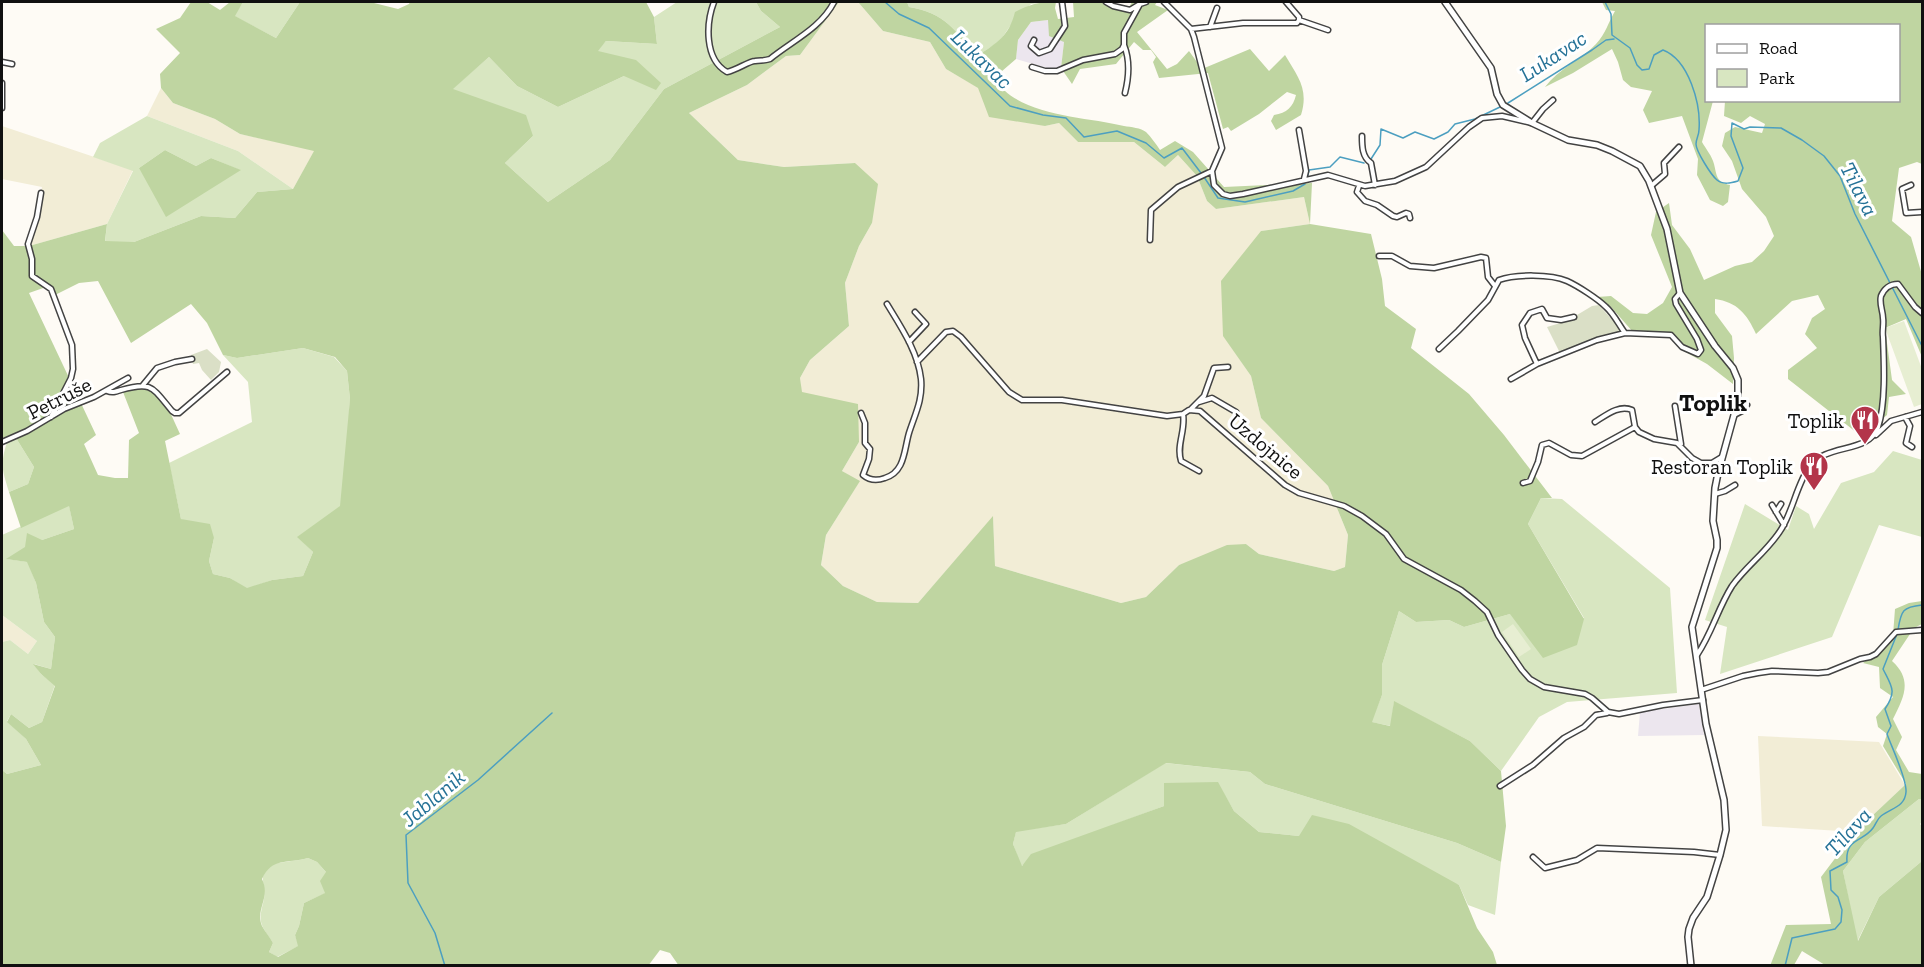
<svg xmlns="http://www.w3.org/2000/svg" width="1924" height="967" font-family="'Zilla Slab',serif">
<rect width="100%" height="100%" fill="#fefbf5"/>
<path fill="#ece6ee" d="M1048,20l16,22 -3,26 3,5 -48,-14 2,-19 13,-18z
M1699,704l5,31 -66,1 2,-24z"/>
<path fill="#f2edd6" d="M839,2h19l25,29 47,11 16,27 99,57 14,-3 19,19h56l31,25 13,-12 19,21 10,25 9,8 88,-12 6,27 -49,7 -38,104 28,41 10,42 67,68 20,49 -3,32 -11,4 -75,-17 -13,-10 -67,21 -33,32 -25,6 -126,-37 -2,-49 -75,86 -41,-1 -34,-16 -22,-21 5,-30 33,-53 -17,-11 17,-29 -58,-50 -1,-14 10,-18 39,-34 -4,-43 14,-37 13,-23 -17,-60 -71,4 -46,-7 -49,-47 58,-28 39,-29 14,-1z
M161,88l12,15 42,16 25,15 75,16 -22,39 -55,-38 -91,-35z
M2,126l131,44 -26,54 -78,22 13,-59 -40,-8z
M2,615l35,26 -9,13 -18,-14 -8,2z
M1758,736l121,6 26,43 -50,47 -93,-6z"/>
<path fill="#d8e6c1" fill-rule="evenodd" d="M243,2h57l-24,36 -42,-22z
M677,2h79l5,9 19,16 -116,62 -54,71 -62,42 -43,-39 28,-27 -81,-47 37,-32 28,29 41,21 66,-31 -27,-25 9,-10 51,3 -3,-27z
M907,2h140l-16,2 -19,19 -12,18 -23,15c-22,-26 -32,-43 -68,-49z
M147,116l91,35 55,38 -36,3 -22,26 -34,-2 -67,26h-29l2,-18 26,-53 -40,-14 7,-14zM165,150l31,16 15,-8 29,12 -101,-2z
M303,348l31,9 13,14 3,28 -6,106 -46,32 15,15 -10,24 -31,4 -25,9 -17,-11 -17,-4 -4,-13 5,-23 -33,-19 -12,-56 83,-41 -4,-40 -25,-27 14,3z
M16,438l18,29 -6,17 -19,8c-7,-23 -9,-27 -2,-50z
M1893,451l29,9v77l-43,-12 -47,112 -112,37 7,-47 -22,-7 40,-116 43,26 8,-24 13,8 5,15 27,-46 33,-11z
M1541,498l21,1 108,89 7,105 -110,9 -28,15 -38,54 -31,-30 -76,-39 -3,24 -20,-4 11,-27v-30l17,-54 17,11 33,-2 15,7 46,-13 74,4 -56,-94z
M69,505l5,24 -32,11 -35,19 21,3 8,21 8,39 11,15 -4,32 -17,-5 7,10 14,11 -13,37 -13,6 -18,-14 -4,7 19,18 15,26 -34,9 -5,-4v-128l8,-2 18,14 9,-13 -35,-26v-80z
M1165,763l85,9 15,12 192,59 44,19 -6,53 -27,-10 -9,-20 -160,-49 -40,-4 -25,-21 -17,-29 -53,24 -51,19 -92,41 -8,-22 3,-13 50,-7z
M1919,799h3v23l-2,2 2,2v35l-43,36 -22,45 -14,-71 22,-29z
M308,858l9,4 9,10v21l-22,10 -5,23 -4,9 4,11 -22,11 -8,-5 4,-9c-4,-7 -10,-13 -12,-21 -1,-9 1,-14 3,-23 2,-12 -7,-26 7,-34 6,-3 28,-4 37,-7z"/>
<path fill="#bfd5a1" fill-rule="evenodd" d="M191,2h16l13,8 10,-8h13l-8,14 41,22 24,-36h70l28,7 11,-5 1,-2h236l8,15 3,27 -51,-3 -8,10 38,9 25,23 -5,7 -32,-14 -66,31 -41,-21 -28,-29 -36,32 73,26 7,21 -28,27 43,39 62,-42 54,-71 116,-62 -19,-16 -5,-9h83l-39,53 -14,1 -39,29 -58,28 49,47 46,7 71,-4 23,21 -6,39 -13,23 -14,37 4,43 -39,34 -10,18 2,14 56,12 1,38 -17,29 18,10 -34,54 -5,30 22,21 34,16 41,1 75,-87 2,50 126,37 25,-6 33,-32 48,-20 19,-1 13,10 75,17 11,-4 3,-32 -20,-49 -67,-68 -10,-42 -28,-40 -2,-55 40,-50 49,-7 -6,-27 -88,12 -9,-8 -10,-25 -19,-21 -13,12 -31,-25h-56l-19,-19 -14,3 -56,-9 -11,-29 -32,-19 -16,-27 -47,-11 -25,-29h49l2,5c36,6 46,23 68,49 20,-13 32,-20 38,-44 14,-7 26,-11 41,-10l-1,6 3,11 16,-2 -1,-15h31l5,5 18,4 5,-9h25l-2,3 13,5 -31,22 30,37 10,-5 12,-13 13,18 48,-20 19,22 16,-16c13,22 24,34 16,60l-25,15 -5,-9 3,-6c13,-2 19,-8 22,-20l-9,-3 -28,22 -28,17 -3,-4 -5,2 -15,-56 -49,5 -6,-16 3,-5 -5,-7h-8l-9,-8 -18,22 -36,5 -8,15 -11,-16 3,-26 -15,-6 -1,-16 -17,2 -13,18 -2,19 -22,19c24,39 90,38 130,48 7,1 17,2 22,6 5,5 10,12 14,18l15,-9 18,11 31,35 88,-4 -2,41 61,10 11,45 3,27 31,23 -5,19 58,46 35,41 48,63h-11l-13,26 56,95 -7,26 -34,13 -33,-44 -46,13 -15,-7 -33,2 -17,-11 -17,54v30l-10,27 18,4 4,-25 76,40 31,30 5,55 -5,36 -44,-19 -192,-59 -15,-12 -84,-9 -100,61 -50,8 -3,12 9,22 9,-12 133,-48v-23l54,-1 16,29 25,21 40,4 13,-21 37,9 110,61 18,43 16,24 4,13 -818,1 -9,-13 -10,-3 -12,16 -646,-1v-195l5,4 34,-9 -15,-26 -19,-17 4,-8 18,14 13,-6 13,-36 -14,-12 -8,-10 18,5 4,-32 -11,-15 -8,-39 -9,-21 -21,-3 19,-12 2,-14 15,7 32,-11 -5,-23 -48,22 -12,-36 19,-8 6,-17 -18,-29 -9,4 -5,-6v-206l12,16h15l78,-22 -2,17 29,1 67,-26 34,2 22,-26 36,-3 21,-38 -74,-17 -25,-15 -42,-16 -12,-15 -1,-14 20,-21 -24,-24 24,-11zM98,281l33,62 60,-39 16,19 16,32 14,3 66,-10 32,9 12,14 3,28 -10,107 -43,31 16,15 -10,24 -31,4 -25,8 -17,-10 -17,-4 -4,-13 5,-23 -4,-14 -29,-5 -16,-78 15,-7 -11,-24 -20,-23h-10l-16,5 16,41 -10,7 -1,38h-13l-17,-3 -14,-31 12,-9 -67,-142 17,-6 9,8 24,-12zM308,858l9,4 9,10 -6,9 5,12 -21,10 -5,23 -4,9 3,11 -20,11 -9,-5 4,-9c-3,-6 -8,-11 -11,-17 -7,-17 9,-28 0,-47 10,-22 25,-15 46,-21z
M1602,2h320v162l-5,-2 -18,6 -7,53 19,16 11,38v82l-16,-38 -21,9 7,52 14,14 -17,3 -2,18 -26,21 -73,-57v-9l29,-22 -12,-14 7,-16 13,-9 -7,-14 -26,6 -36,33c-9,-20 -19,-32 -41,-35v14l17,23 2,22 -1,26 -26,-20 -27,-15 -8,-15 -39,-2 -22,-25 -14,-10 14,-1 22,17 14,1 16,-11 9,-16 -21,-52 5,-23 13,-9 3,22 18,24 14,31 31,-14 17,-4 12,-11 10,-15 -8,-19 -24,-28 -10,-28 -10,-15 3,-13 10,-6 27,6 3,-9 -15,-8 -9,7 -17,-7 1,-15 173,-1v-74h-192v74l7,1 -11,41c4,7 10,14 12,22 3,12 2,18 16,21l-2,17 -5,4 -13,-6 -13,-25 1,-16 -16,-43 -33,7 -6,-13 9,-19 -21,-4 -8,-7 -5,-18 -6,-13 -39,24 -28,14c13,-18 36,-27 51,-43 10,-11 12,-21 19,-33l-9,-1z
M165,150l31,16 15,-8 30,12 -75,47 -27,-49z
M1922,601v23l-8,4 -22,33c21,19 12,36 1,58l9,18 -6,13 13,22 13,2v25h-3l-54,43 -22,29 15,70 21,-44 43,-36v104h-97l-23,-14 -8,14 -24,1 16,-41 45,-1 -10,-47 34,-45 51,-48 -23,-38 4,-12 -9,-7 -2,-10 17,-20 -13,-9 -1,-21 -16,-4 30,-28 2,-26 14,-6z"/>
<path fill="#dadfc6" d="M1599,305l23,26 -62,22 -13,-26 20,-6 25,-15z
M207,349l14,13 -2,10 -8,8 -9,-10 -3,-7 -6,1 -2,-9z"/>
<path fill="#e7eed2" d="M1904,321l18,48v35l-8,3 -29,-79z
M1513,624l18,25 -12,8 -17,-25z"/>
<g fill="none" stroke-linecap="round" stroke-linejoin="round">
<path stroke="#4c9fc0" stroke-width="1.5" d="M885,2l14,12 30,14 81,78 33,9 23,3 18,19 33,-6 29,12 18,15 18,-10 19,25
M1605,2l6,12 1,21 18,13 7,17 5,5 7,-1 5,-14 9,-5c26,10 38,54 36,80 0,5 -3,9 -3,14 0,7 15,31 21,36 6,5 14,3 21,1l5,-13 -12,-32 1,-13 12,6 6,-2 31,1 21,12 22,16 16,20 15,38 67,132
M1508,103l84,-53 14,-10 8,-1
M1371,159l9,-14 1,-16 22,9 12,-6 19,7 14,-7 7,-8 20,-5 25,-12
M1308,175l1,-5 21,-3 10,-10 24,6
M1204,177l14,21 27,4 48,-11 12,-7
M1898,630c3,-20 5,-23 24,-25
M445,966l-10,-33 -27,-50 -2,-48 72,-55 74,-67
M1785,966l7,-28 43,-9 6,-7 1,-12 -4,-13 -7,-7 -1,-19 17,-9c-2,-24 16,-20 26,-34 3,-4 4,-9 8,-12 10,-8 24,-9 25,-24 1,-13 -14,-44 -19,-58l4,-8 -6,-17c12,-18 7,-22 -2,-40l14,-35"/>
<g stroke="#434343" stroke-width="7">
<path id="minor" d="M714,2c-8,21 -10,57 13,70 10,-2 22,-11 28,-11 6,-1 9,0 15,-2 22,-18 51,-31 64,-57
M1106,2l7,4 17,4 10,-6
M1164,2l27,27 3,8 28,111 -10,23 2,14 9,9 7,2 13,-2 85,-19 37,11 30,-5 31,-14 43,-40 13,-9 20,-2 30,7 11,-14 10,-9
M1299,20l29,10
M1210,27l7,-19
M1191,29l52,-6h54l2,-3v-3l-13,-15
M1034,40l-3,6 8,7 11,-4 15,-23 -3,-24
M1124,45c6,15 5,32 1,48
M2,62l10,2
M1032,67l13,4h12l26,-11 32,-6 7,-5 2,-4v-12l16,-29 6,-2
M2,83v25
M1299,130l7,41 -2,8
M1362,136c0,10 0,21 9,27l4,22
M1911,185l-9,4 4,24 16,-1
M1359,186l-2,6 8,9 12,4 16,11 4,1 9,-4 3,1 1,4
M1651,186l14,-12 -1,-11 15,-16
M41,193l-4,24 -9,27 4,15v17l19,13 21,56 1,24 -2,9 -20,39
M1150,240l1,-30 27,-23 34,-16
M1379,256h13l18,10 24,2 47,-11 5,1 2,19 7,9
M909,342l17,-18 -11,-12
M1439,349l19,-18 30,-31 11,-20c16,-6 52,-6 68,1 11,5 31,18 39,26 8,7 13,18 19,26
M917,362l29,-30 7,-1 8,6 48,55 13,8h40l105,16 16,-2 6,-4 11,1 85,74 14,8 45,13 18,10 24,18 18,25 57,31 14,11 12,11 11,23 24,35 8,9 14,8 41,7 7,4 16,14 11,2 44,-9 40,-5
M1537,364l-12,-26 -3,-13 8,-12 12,-4 5,9 14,2 13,-3
M1511,379l26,-15 60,-24 28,-7 46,2 11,12 16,7 3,-4 -4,-11 -21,-35 -1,-5 5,-6
M143,385l14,-17 18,-6 17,-3
M107,391c5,2 8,1 14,-1 31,-9 31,-3 51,21l3,2h4l48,-41
M1199,402l13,-4 24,14
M1675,406l6,38
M1190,410l14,-14 10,-28 14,-1
M861,413l4,10v20l5,6 -1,10 -6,16c6,5 14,6 22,3 20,-6 19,-28 24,-45 6,-19 14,-33 12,-54 -3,-27 -20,-52 -34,-75
M1183,414c3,16 -7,31 -2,47l18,10
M1734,415l10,-5 3,-5
M1905,417l5,9 -4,17 6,4
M1595,422c10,-6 24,-18 37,-12l3,17
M1876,435l15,-14 31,-9
M2,442l25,-11 37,-22 30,-12 34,-19
M1523,483l7,-2 8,-19 4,-17 7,-2 22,12 11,1 53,-29 4,5 15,7 23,4 15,15 9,5h11l10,-6
M1715,494l10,-3 10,-6
M1772,505l12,20
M1776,512l5,-8
M1697,655c15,-22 21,-47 35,-69 15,-21 37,-36 50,-58 11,-18 16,-47 28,-62 17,-23 59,-12 68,-39 8,-23 6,-65 5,-90 -1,-6 1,-13 0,-19 0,-7 -4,-14 -2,-22 3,-7 9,-12 17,-12l17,23 7,6
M1701,690l42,-14 15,-3 14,-2 46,2 10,-1 32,-13 10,-2 6,-3 20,-22 26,-2
M1500,786l33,-21 31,-27 20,-11 12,-12 11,-2
M1533,857l12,11 32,-8 20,-12 97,4 26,3"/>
</g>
<g stroke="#434343" stroke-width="8">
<path id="tertiary" d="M1445,2l46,66 6,26 6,11 29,18 36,17 29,5 15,6 28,15 9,15 18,48 13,64 35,53 18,22 5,12v15l-4,20 -16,58 -3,15 -2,33 4,19v8l-25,79 14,97 18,76 2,30 -6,25 -13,42 -14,21 -4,11 -1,8 3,29"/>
</g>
<use href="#minor" stroke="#fff" stroke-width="4"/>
<use href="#tertiary" stroke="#fff" stroke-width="5"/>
</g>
<defs>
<g id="restaurant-pin" transform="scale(1.5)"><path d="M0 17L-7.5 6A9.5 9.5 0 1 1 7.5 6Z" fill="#b3354a" stroke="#fff"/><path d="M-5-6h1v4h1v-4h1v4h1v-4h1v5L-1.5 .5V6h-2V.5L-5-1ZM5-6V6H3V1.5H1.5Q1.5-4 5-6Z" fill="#fff"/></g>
</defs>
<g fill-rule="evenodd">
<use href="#restaurant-pin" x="1865" y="420"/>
<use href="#restaurant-pin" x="1814" y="466"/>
</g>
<g text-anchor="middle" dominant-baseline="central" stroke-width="6" stroke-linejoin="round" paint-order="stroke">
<g font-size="21" fill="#101010" stroke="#fff">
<text transform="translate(59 398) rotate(-27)">Petruše</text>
<text transform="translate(1266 446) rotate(40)">Uzdojnice</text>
</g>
<g font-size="21" fill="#101010" stroke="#fff" text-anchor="end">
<text x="1844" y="420">Toplik</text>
<text x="1793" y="466">Restoran Toplik</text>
</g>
<g font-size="22" font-style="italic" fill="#257297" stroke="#fff">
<text transform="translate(1553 56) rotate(-33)">Lukavac</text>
<text transform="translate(982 59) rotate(44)">Lukavac</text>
<text transform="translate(1859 189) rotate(63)">Tilava</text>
<text transform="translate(433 798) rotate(-40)">Jablanik</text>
<text transform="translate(1848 832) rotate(-48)">Tilava</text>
</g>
<g font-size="24" font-weight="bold" fill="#101010" stroke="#fff">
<text x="1713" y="402">Toplik</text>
</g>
</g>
<rect width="1924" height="967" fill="none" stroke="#101010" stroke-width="6"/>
<rect x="1705" y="24" width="195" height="78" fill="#ffffff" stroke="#9f9f9f" stroke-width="1.5"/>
<rect x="1717" y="44" width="30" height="9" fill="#ffffff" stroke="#9f9f9f" stroke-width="1.5"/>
<text x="1759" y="54" font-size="18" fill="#101010">Road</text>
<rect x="1717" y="69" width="30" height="18" fill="#d8e6c1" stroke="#9f9f9f" stroke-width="1.5"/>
<text x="1759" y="84" font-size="18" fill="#101010">Park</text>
</svg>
